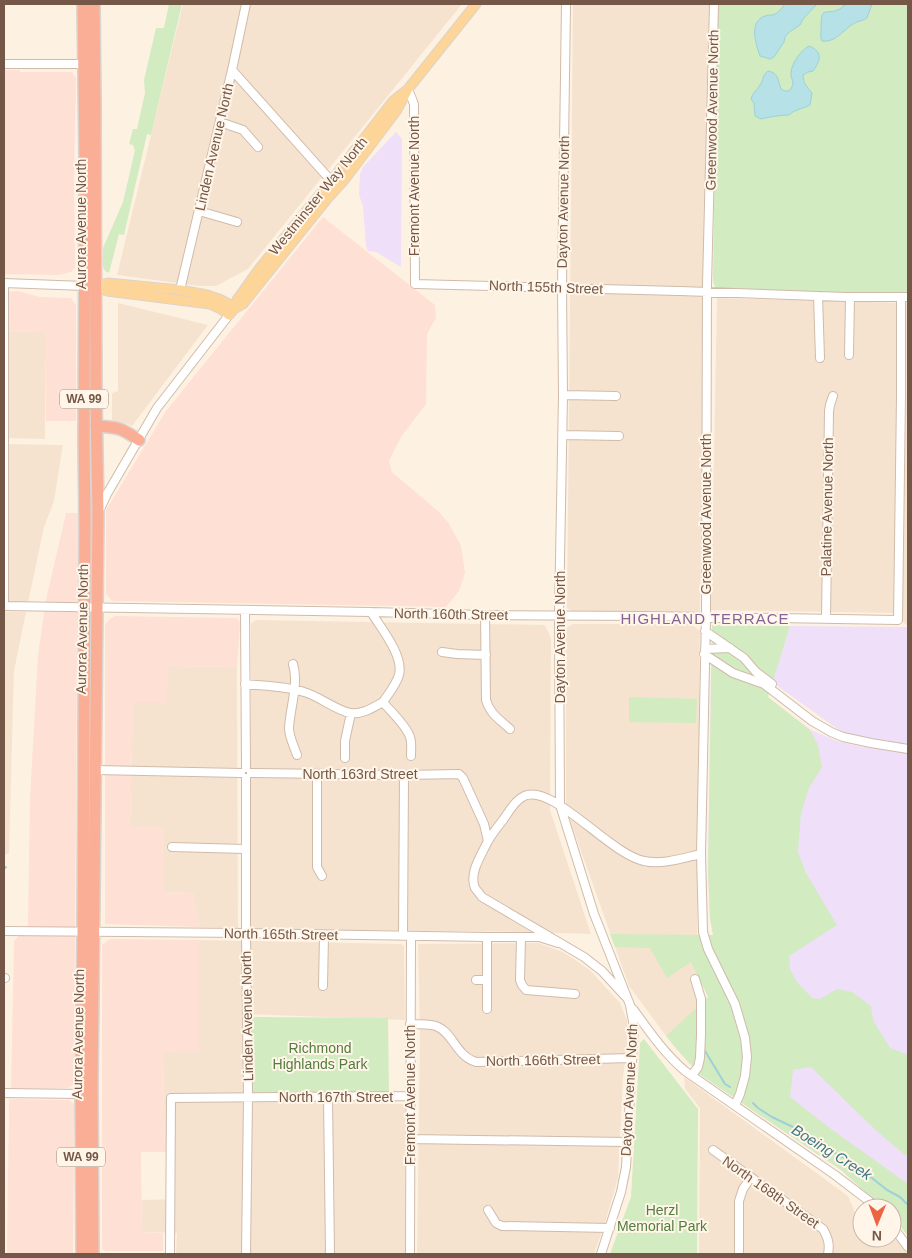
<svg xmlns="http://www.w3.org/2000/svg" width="912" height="1258" font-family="Helvetica,sans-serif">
<rect width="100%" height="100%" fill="#fdf2e2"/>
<path fill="#f5e3d0" d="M183,4h279l-214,265 -32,17h-17l-82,-11z
M573,4h136l-9,609 -128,-2 -5,-3z
M717,298l191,5v323l-16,-13 -181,-3z
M118,303l90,22 -76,101 -5,-2 -15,-4v-27l6,-2z
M4,331l37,1 5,3 -1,104 -41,-1z
M4,444l59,1 -9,56 -10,26 -16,76h-24z
M4,612h22l-12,59 -5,182 -5,2z
M256,620l289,5 6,13 -1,172 41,124 -67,-2 -273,-3v-306z
M573,624h118l9,7 -3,306 4,55 -2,82 -24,-26 -46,-62 -57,-160 -6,-23v-175z
M168,666l69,1 1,261 -39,-1 -6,-34 -29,-1v-65h-34l3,-125z
M199,940l202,4 3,2 1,74 -161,-6 1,88 160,2v150h-229l1,-21 -35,-1v-32l33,-1v-47h-10l-2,-100 36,-2z
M538,943l25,9 27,18 30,33 7,17 1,15 -5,43 -5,100 -13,45 -11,31h-177l3,-219 -2,-91z
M684,1077l164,119 14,33v9h4l1,2h30l11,14h-209l1,-146 -15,-19z"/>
<path fill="#fee0d5" d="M4,70h16v2h52l4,6 -2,103 1,86 -4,5 -12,3 -55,-1z
M323,217l112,88 1,13 -9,16 -1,70 -25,33 -12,24 3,11 47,40 9,10 13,24 4,27 -6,18 -13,16 -334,-6 -6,-7v-84l60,-99z
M18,291l22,6 31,1 5,7v116h-30v-86l-5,-3 -37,-1v-39z
M66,513h12l-4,571 -6,4 -57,1 3,-148 14,-16 2,-127 8,-143 8,-55z
M115,616l122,2 3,5 -3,44 -68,-1 -3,37h-33l-3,124h34v65l29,1 6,34 -94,-3v-299l5,-6z
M110,939l89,1v111l-36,1 2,100h-24l1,80 21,1v18h-58l-3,-2v-304z
M9,1099l60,1 5,4 -1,150h-66z"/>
<path fill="#efdff9" d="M396,132l6,7 -1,128 -25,-15 -8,-1 -2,-5 -3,-40 -4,-11 1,-21 3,-7z
M790,626l118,1v117l-29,-3 -36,-8 -71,-51z
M711,667l20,11 20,7 60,45 29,12 23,5 45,6v483l-10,-13 -6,-6v-9h-9l-42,-38 -95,-64 -36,-188 -2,-48z"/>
<path fill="#d2ebc0" d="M169,4h13l-31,131 -4,-1 -23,101 -5,-1 -10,39 -4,-2 -2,-4v-19l20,-46 12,-52 -2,-5 -4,-1 4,-15h4l8,-36 -1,-13 12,-52h8z
M717,4h191v290l-185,-3c-7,-2 -9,-4 -10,-11z
M712,625l78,1 -22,71 42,33 8,15 4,22 -13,21 -8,25 -3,39 8,21 31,52 -48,31 1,13 7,13 15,16 8,1 17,-10 15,3 19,14 2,14 17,28 16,6 2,3v100c-35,-27 -65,-59 -97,-90l-18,3 -3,27 41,32 77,55v52l-10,-13 -6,-6v-9h-9l-42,-38 -142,-96 -33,-38 42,-39 -17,-35 -24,16 -17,-30 -35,-1 -5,-13 103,1 -3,-17 -2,-48z
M629,697l68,2 -1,24 -67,-1z
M250,1017l138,1 1,76 -137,-1z
M644,1039l54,70 -1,145h-87l21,-57 9,-154z"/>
<path fill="#b6e1e7" stroke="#9cd1d9" d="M785,4h32l-14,15 -3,6 -12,8 -3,4 -1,5 -10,15 -4,2 -10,-3c-4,-12 -12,-34 5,-40 2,-1 5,-1 8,-1 5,-2 9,-7 12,-11z
M847,4h25l-5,14c-4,3 -10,3 -14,6 -11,7 -18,19 -31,17 -2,-4 -1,-7 -1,-12 0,-25 4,-13 19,-20 2,-2 4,-4 7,-5z
M809,46c15,6 11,15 4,25l-5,1 -5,3c0,8 4,12 9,18l-2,12c-7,4 -15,4 -21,10 -9,0 -20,2 -28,4l-6,-3 -1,-13 -3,-4c2,-7 6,-9 9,-14 4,-6 2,-9 8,-14 11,2 10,10 13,18l4,2h4c8,-9 1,-11 2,-19 1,-9 10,-22 18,-26z"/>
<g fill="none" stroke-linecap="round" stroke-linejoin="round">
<path stroke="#9cd1d9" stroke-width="2" d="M4,869l2,-2
M705,1051l20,33 5,3
M753,1103l5,5 14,9 21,10 9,8 7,1 11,6 15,11 17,9 35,28 13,7 8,8"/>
<g stroke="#d0bbab" stroke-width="10">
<path id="minor" d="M566,4l-4,283 1,108 -4,220 1,190 34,109 36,91 4,22 -8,140 -5,25 -20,62
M714,4l-7,281 -1,332 -5,237 2,78 5,17 27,55 10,34 1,9 1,10 -2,19 -5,18 -5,11
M4,64h84
M232,70l102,114
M408,89l6,15 1,180 263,7
M220,122l23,8 15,17
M199,211l38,11
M4,283l81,3
M4,285v321
M180,290l52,-220 14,-66
M680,291l166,6h62
M818,296l2,62
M849,355l1,-58
M563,395l53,1
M562,435l57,1
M100,509l7,-15 50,-86 72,-93
M4,606l367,6 114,3 159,1 254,4 3,-224v-99
M245,610l1,158
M371,612c10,16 33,44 28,63 -3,10 -10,18 -16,27
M485,615l1,85c4,14 13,19 24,29
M826,619l3,-208 1,-6 3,-9
M705,631l39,27 12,14 16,12
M705,649l25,-1
M442,652l15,2 29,1
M704,654l29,19 31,11 48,37 19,11 12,5 28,6 37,6
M293,664c6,20 -3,44 -4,64 0,9 5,18 8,27
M245,684c19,2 40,2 59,8 15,4 31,18 46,21 12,2 24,-6 33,-11 8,10 23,23 27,35 2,6 1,13 1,19
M345,758v-17l6,-28
M96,770l145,3
M251,773l153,2 55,-1 4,4 21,46 4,17
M317,774v93l5,9
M246,778v155l2,164 -2,157
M172,847l73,2
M4,931l242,2 241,4h52l19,6
M403,936l1,-161
M521,937l-1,43 2,5 4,5 49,4
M4,978h1
M476,980h11
M323,986l1,-51
M625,996l-23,-25 -18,-14 -102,-60c-2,-3 -5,-6 -7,-9 -6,-14 5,-31 11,-43 4,-9 11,-17 17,-25 6,-8 13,-22 24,-25 30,-7 83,59 117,66 19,4 39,-3 57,-7
M487,1009v-72
M633,1009c16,22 31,44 52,62l150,104 34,26 6,7
M410,1024c9,1 20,-1 28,3 15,6 18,29 38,35l155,-4
M692,1075l6,-8 2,-9 1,-23v-36l-6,-20
M4,1093l77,1
M328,1097l2,157
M410,1139l217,3
M713,1150l110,79c5,9 7,15 5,25
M488,1210l8,13 6,3 108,2
M892,1226l16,21
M170,1254l1,-156 239,-2
M410,1254l1,-318
M739,1254v-53l4,-12 8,-12"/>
</g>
<g stroke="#dbd3cf" stroke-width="11">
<path id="major" d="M95,286l13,-3 72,7 27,5 12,4 8,4 7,6
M96,286l11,5 103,13 11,5 8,6 5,-6 3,-9 22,-31 72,-88 62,-80 15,-12
M234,309l9,-5 84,-105 18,-20 52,-69 11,-21 68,-85"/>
</g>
<g stroke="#dbd3cf" stroke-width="14">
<path id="highway" d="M96,426c22,1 25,2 43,14
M82,1254l-1,-160 2,-162 2,-411 -1,-78 1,-285 -2,-154
M93,1254l-1,-167 6,-574 -2,-115 -1,-295 -1,-99"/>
</g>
<use href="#minor" stroke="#fff" stroke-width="8"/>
<use href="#major" stroke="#fed598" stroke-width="9"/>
<use href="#highway" stroke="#faae96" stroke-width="11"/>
</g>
<g text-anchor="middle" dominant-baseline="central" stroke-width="4" stroke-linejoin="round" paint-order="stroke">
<g fill="#fff6e9" stroke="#9e8778" stroke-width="1">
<rect x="60" y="389.5" width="48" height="19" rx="4"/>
<rect x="57" y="1147.5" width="48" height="19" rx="4"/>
</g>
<g font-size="12" font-weight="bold" fill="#755747">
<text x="84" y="399">WA 99</text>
<text x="81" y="1157">WA 99</text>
</g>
<g font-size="14" fill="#755747" stroke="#fff6e9">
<text transform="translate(712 110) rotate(-89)">Greenwood Avenue North</text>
<text transform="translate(214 147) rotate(-77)">Linden Avenue North</text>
<text transform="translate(414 186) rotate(-90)">Fremont Avenue North</text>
<text transform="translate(318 196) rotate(-51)">Westminster Way North</text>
<text transform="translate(563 202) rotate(-89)">Dayton Avenue North</text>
<text transform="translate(81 224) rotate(-90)">Aurora Avenue North</text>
<text transform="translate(546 287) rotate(2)">North 155th Street</text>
<text transform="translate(827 507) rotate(-89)">Palatine Avenue North</text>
<text transform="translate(706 514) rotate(-90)">Greenwood Avenue North</text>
<text transform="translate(451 614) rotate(1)">North 160th Street</text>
<text transform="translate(82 629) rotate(-89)">Aurora Avenue North</text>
<text transform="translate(560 637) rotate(-90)">Dayton Avenue North</text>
<text x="360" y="774">North 163rd Street</text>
<text transform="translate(281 934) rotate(1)">North 165th Street</text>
<text transform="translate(247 1016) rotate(-91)">Linden Avenue North</text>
<text transform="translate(78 1034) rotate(-89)">Aurora Avenue North</text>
<text transform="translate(543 1060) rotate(-1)">North 166th Street</text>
<text transform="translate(629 1090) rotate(-87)">Dayton Avenue North</text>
<text transform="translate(410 1095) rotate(-90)">Fremont Avenue North</text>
<text x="336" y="1097">North 167th Street</text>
<text transform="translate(771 1192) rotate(35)">North 168th Street</text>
</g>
<g font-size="14" fill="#537c3f" stroke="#fff6e9">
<text x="320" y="1048">Richmond<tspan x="320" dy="16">Highlands Park</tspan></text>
<text x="662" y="1210">Herzl<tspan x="662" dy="16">Memorial Park</tspan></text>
</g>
<g font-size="15" letter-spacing="1" fill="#856399" stroke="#fff6e9">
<text x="705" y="618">HIGHLAND TERRACE</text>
</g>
<g font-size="15" font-style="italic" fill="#3e7983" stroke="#fff6e9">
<text transform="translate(832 1152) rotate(32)">Boeing Creek</text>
</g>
</g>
<rect width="912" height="1258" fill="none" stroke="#755747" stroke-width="10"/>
<g transform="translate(877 1223) rotate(181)"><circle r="24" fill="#fff6e9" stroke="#c8b6a8"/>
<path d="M0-4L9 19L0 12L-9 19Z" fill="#ec6442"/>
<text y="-8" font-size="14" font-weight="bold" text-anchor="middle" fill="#755747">N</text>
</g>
</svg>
